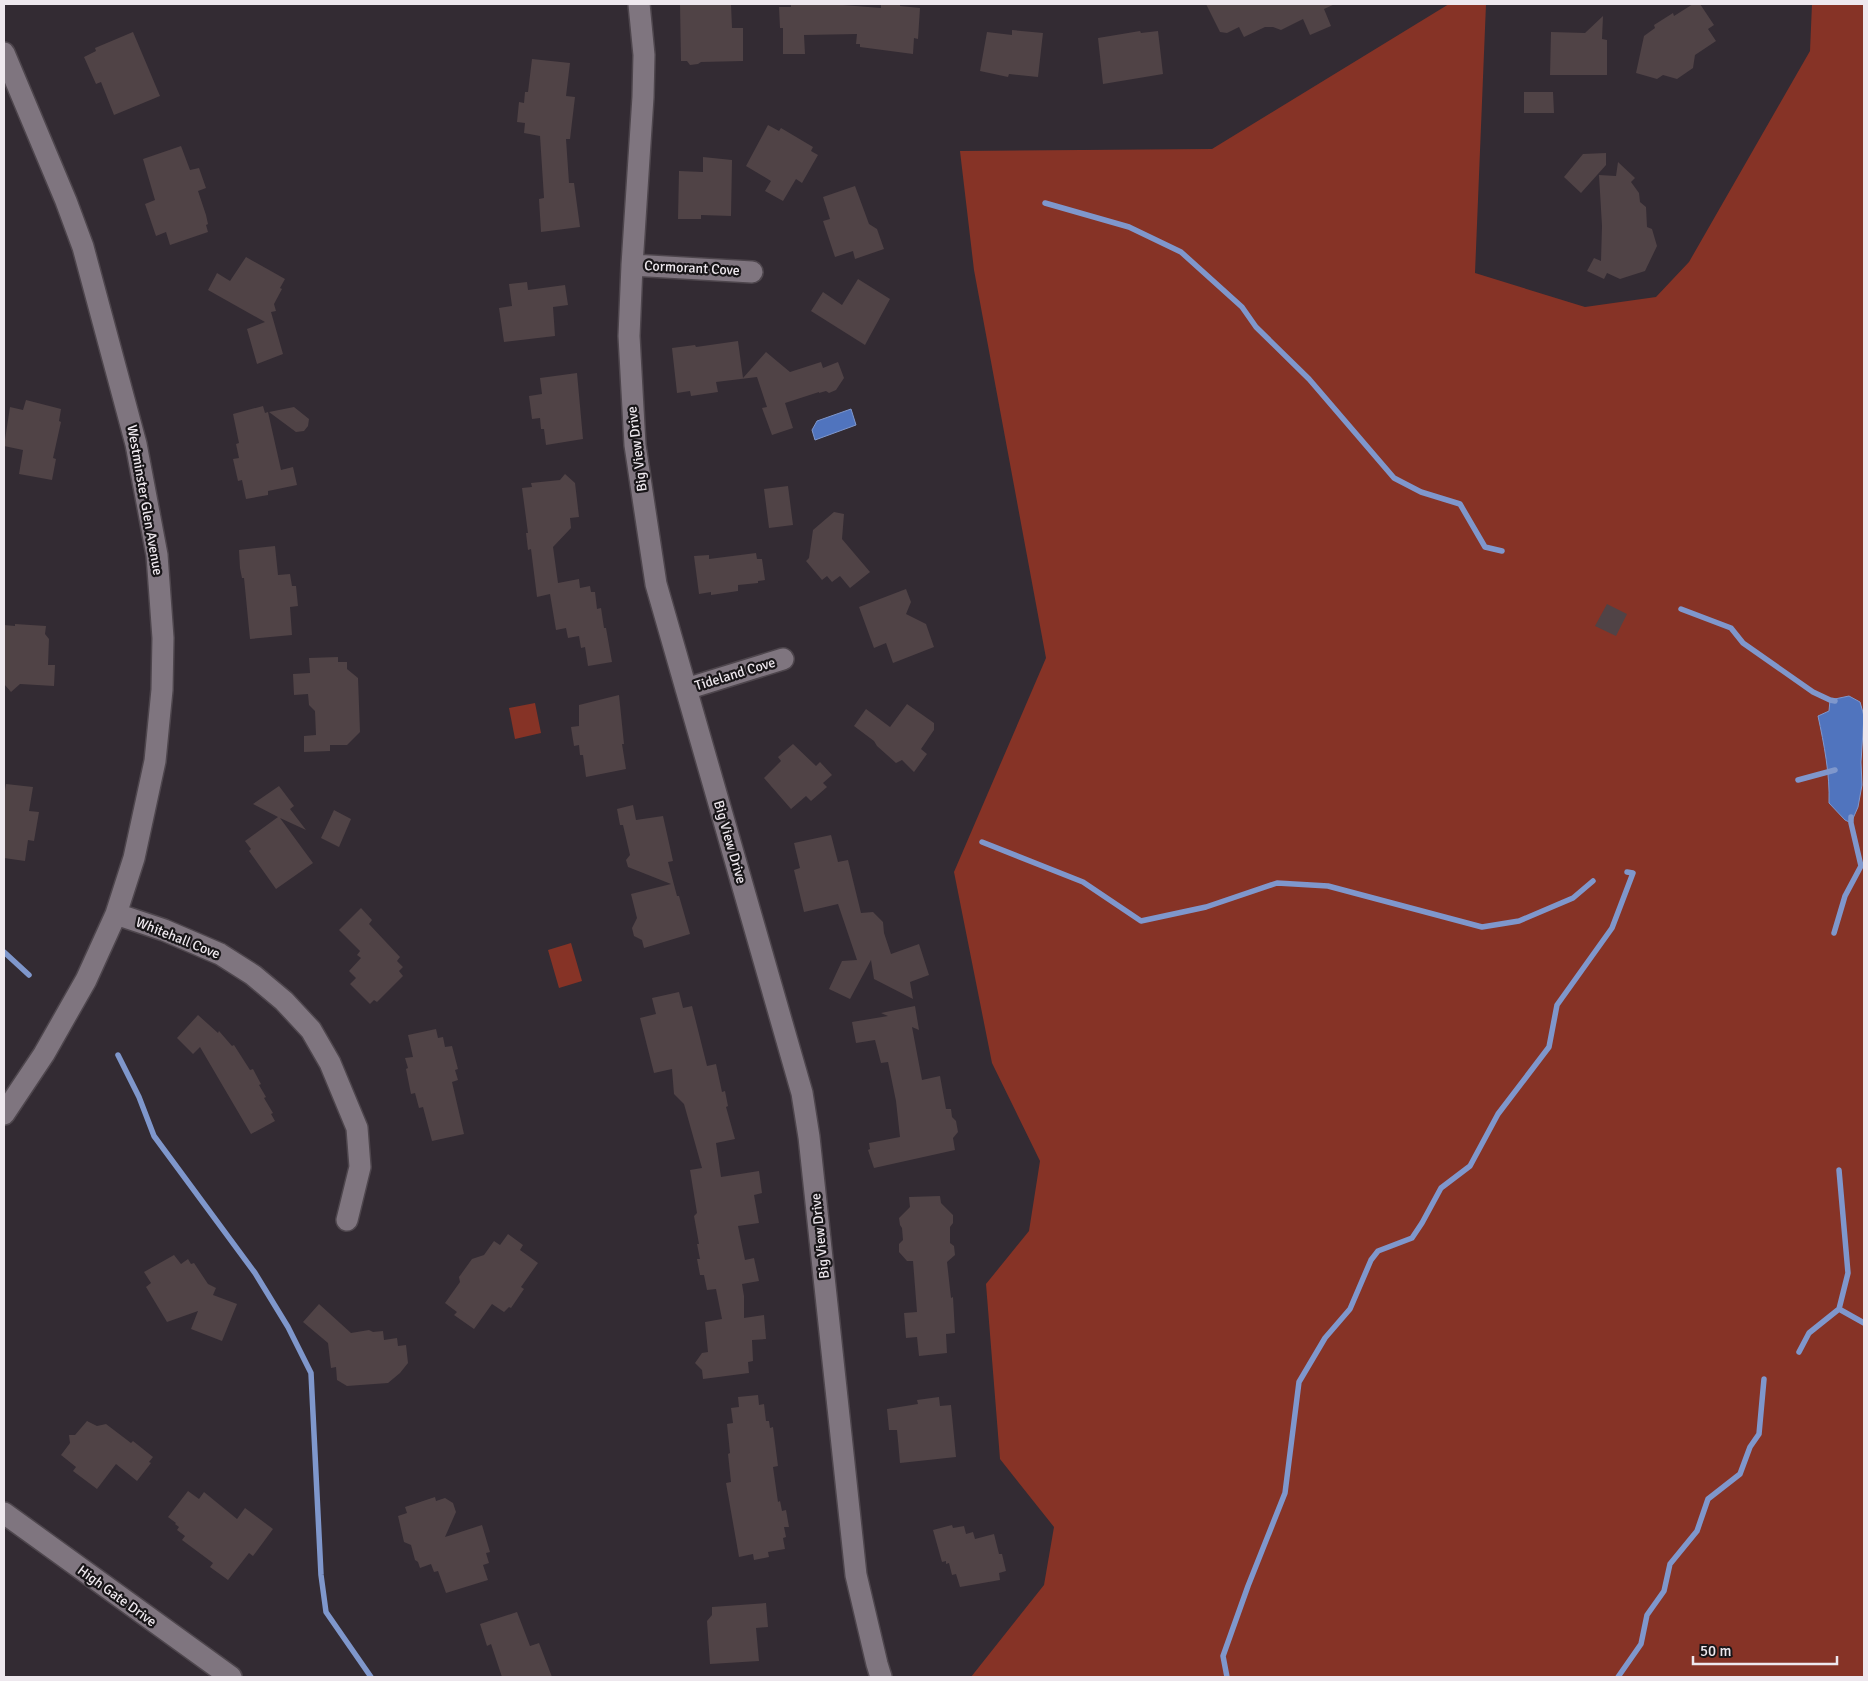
<svg xmlns="http://www.w3.org/2000/svg" width="1868" height="1681" font-family="Signika,sans-serif">
<rect width="100%" height="100%" fill="#332b33"/>
<path fill="#863326" d="M1449,4h37l-11,269 110,34 71,-10 33,-35 121,-211 2,-47h52v1673h-893l73,-92 10,-58 -54,-68 -14,-175 43,-53 11,-70 -48,-98 -38,-191 92,-214 -72,-388 -14,-119 252,-2z
M535,703l6,30 -26,6 -6,-31z
M571,943l11,38 -23,7 -11,-38z"/>
<path fill="#5074be" stroke="#7f97cc" d="M851,409l5,16 -41,15 -3,-10 5,-9z
M1849,696l11,6 4,14 -3,46 1,23 -4,22 -7,16 -6,-3 -16,-17c1,-29 -5,-59 -11,-87l11,-5 1,-11z"/>
<g fill="none" stroke-linecap="round" stroke-linejoin="round">
<path stroke="#7f97cc" stroke-width="5.5" d="M1045,203l84,24 52,25 61,55 14,20 53,52 85,99 27,14 39,12 25,43 17,4
M1681,609l50,19 12,15 70,49 17,8 5,1
M1798,780l37,-10
M982,842l101,40 58,39 65,-14 71,-24 51,3 154,41 37,-6 54,-23 20,-17
M1834,933l11,-37 16,-30 -10,-43v-6
M4,952l25,23
M118,1055l21,42 15,39 101,137 33,54 23,46 10,202 5,37 45,65
M1839,1309l25,14
M1799,1352l10,-19 30,-24 9,-36 -9,-103
M1227,1677l-4,-21 25,-70 37,-93 14,-111 26,-44 25,-29 21,-49 7,-9 34,-13 10,-15 19,-35 29,-22 28,-52 51,-67 8,-42 55,-77 21,-55 -6,-1
M1618,1677l23,-33 6,-29 17,-24 6,-27 27,-33 11,-32 32,-25 10,-27 9,-13 5,-55"/>
</g>
<path fill="#504346" d="M680,4h51l1,24h11v33l-42,1 -3,2 -8,1 -3,-4h-6z
M791,4h52v1l38,3v-4h19v2l20,2 -2,31 -4,-1 -1,16 -53,-7v-3h-4l1,-10 -53,1 1,19h-22v-26h-3l-1,-21h12z
M1206,4h129l-11,5 7,17 -21,9 -7,-16 -22,11 -8,-3h-8l-21,10 -5,-10 -12,6 -7,-1z
M1693,4h7l14,21 -6,4 8,12 -21,14 -2,13 -16,11 -14,-4 -6,4 -21,-6 8,-37 11,-8 -1,-3 19,-12 1,3z
M1603,16l-1,23 5,1v35h-57l1,-43 34,1z
M1012,30l31,3 -5,44 -29,-3 -1,3 -28,-6 7,-39 25,3z
M1140,31l1,2 17,-2 5,43 -60,10 -5,-46z
M133,32l27,64 -46,19 -13,-33 -5,2 -12,-27 12,-6 -1,-3z
M532,59l38,4 -4,33 9,1 -5,42h-4l3,44h5l6,44 -39,5 -2,-33 5,-1 -4,-62 -16,-3 1,-10 -8,-1 2,-20 5,1 1,-11h3z
M1524,92h29l1,21h-30z
M768,125l11,6 2,-3 32,19 -2,4 7,4 -16,28 -6,-4 -13,22 -18,-10 6,-10 -25,-15z
M181,146l9,24 9,-2 7,20 -8,3 8,24 2,9 -2,1 2,7 -38,13 -4,-13 -10,4 -11,-32 10,-4 -12,-41z
M1606,153v12l-25,28 -17,-16 19,-23z
M703,157l29,3 -1,56 -30,-1v4h-23l1,-48 24,1z
M1618,162l17,16 -4,4 8,11 1,9 6,5 1,20 5,2 5,17 -12,25 -25,8 -13,-6 -3,6 -17,-8 7,-13 7,3 1,-35 -3,-51 17,1z
M855,186l14,38 8,5 7,20 -29,10 -2,-8 -18,6 -12,-36 7,-2 -7,-22z
M246,257l39,22 -5,9 2,1 -8,15 2,7 -5,1 12,42 -26,10 -10,-35 18,-7 -57,-32 9,-17 13,8z
M858,279l32,20 -25,46 -54,-34 12,-19 19,13z
M527,282l1,8 37,-5 3,20 -15,2 2,29 -51,6 -5,-34 13,-2 -3,-22z
M738,341l5,37 23,-26 24,20 31,-10 2,6 15,-6 6,16 -8,12 -7,3 -3,-2 -7,2v-1l-34,11 8,25 -21,7 -10,-27 5,-1 -10,-30 -41,5 2,10 -27,4 -1,-5 -13,2 -5,-45 23,-3 1,2z
M577,373l6,66 -37,6 -2,-16h-3l-1,-11 -8,1 -3,-23 13,-2 -2,-16z
M26,400l35,9 -2,12 2,1 -8,36 3,1 -4,21 -33,-6 4,-24 -19,-4 6,-39 13,3z
M263,406l2,7 3,-1 13,58 12,-3 4,18 -29,6v4l-22,4 -4,-19 -4,1 -5,-22 6,-1 -3,-14 3,-1 -6,-29z
M294,407l15,12 -1,7 -4,5 -8,1 -27,-20z
M565,474l10,9 4,34 -9,1 1,10 -18,19 5,36 21,-4 1,9 10,-2 1,6h4l2,17 4,-1 3,20h2l6,34 -24,4 -3,-19 -4,1 -2,-12 -11,2 -2,-10 -10,2 -6,-36 -13,3 -6,-48 -3,1 -2,-17h2l-6,-45 10,-1 -1,-4 29,-3z
M788,486l5,39 -24,3 -5,-39z
M834,512l10,2 -2,25 28,33 -20,16 -10,-12 -8,6 -5,-6 -5,4 -16,-19 3,-3 4,-28z
M275,546l3,29 12,-1 2,12h4l2,20 -8,1 2,28 -42,4 -6,-61h-2l-2,-10 -1,-18z
M756,553l1,6h5l3,21 -7,1v2l-20,2v6l-27,4v-3l-12,2 -5,-38 15,-1v4z
M906,589l5,13 -5,12 20,10 8,23 -41,16 -7,-20 -12,5 -15,-41z
M1607,604l20,10 -11,22 -21,-10z
M15,624l31,2 -1,8 4,5 -1,26h7l-1,21 -34,-2 -9,8 -7,-8v-59l11,1z
M338,657v5h9v7l11,9 2,54 -13,13h-17v6l-26,1v-16l12,-1 -1,-24 -6,-6 -1,-11 -14,1 -1,-21 17,-1 -1,-15z
M619,695l5,49h-2l4,25 -40,8 -3,-22h-3l-1,-10 -5,1 -3,-19 8,-1v-21z
M907,704l27,19v7l-13,19 6,5 -13,18 -12,-12 -6,3 -19,-17 -3,-5 -20,-15 12,-17 24,18z
M793,744l23,22 4,-4 12,13 -9,8 4,4 -16,14 -5,-5 -15,13 -27,-31 17,-17 -3,-4z
M6,784l27,3 -4,24 10,1 -5,29 -6,-1 -3,21 -21,-3v-61z
M279,786l15,20 -4,3 16,21 -26,-12 33,45 -37,26 -27,-38 2,-2 -6,-8 33,-24 -25,-13z
M633,805l3,15 27,-4 10,45 -5,1 9,34h2l11,38 -46,14 -2,-8 -8,-4 -2,-8 5,-10 -6,-24 40,-10 -43,-17 -2,-7 4,-5 -7,-30h-3l-3,-16z
M334,810l17,9 -12,28 -18,-9z
M831,835l7,27 10,-2 13,53 12,-1 10,10 1,11 7,21 28,-10 10,31 -19,7 3,17 -39,-20 -3,-19 -21,39 -21,-10 13,-28 15,-1 -19,-56 -34,8 -10,-42 6,-2 -6,-25z
M361,908l11,12 -3,4 31,33 -3,4 6,6 -4,4 4,5 -26,26 -3,-2 -4,4 -20,-20 6,-6 -7,-7 12,-13 -4,-3 3,-4 -21,-21z
M679,992l4,16 9,-2 15,60 9,-2 6,28 3,-1 3,15 -2,1 9,32 -19,4 5,34 38,-6 3,22 -8,2 5,28 -21,3 7,34 9,-2 5,23 -17,3 2,12v22l20,-3 2,24 -14,1 1,21 -5,1 1,11 -46,6 -1,-9 -7,-7 7,-10 6,-1 -3,-30 17,-3 -6,-30 -9,1 -3,-15h-4l-3,-16h3l-3,-15h2l-5,-28 3,-3 -7,-43 12,-2 -18,-64 -10,-10 -2,-25 -18,4 -14,-55 16,-4 -4,-16z
M915,1006l4,24 -7,-3 10,53 18,-4 6,33h5l1,8 4,4 2,11 -5,6 2,12 -81,18 -6,-18 2,-1 -1,-6 31,-6 -4,-36 -8,-39 -7,1 -6,-23 -19,3 -4,-21 36,-6 -7,-3z
M198,1015l20,18 1,-2 13,15 2,-1 16,25 3,-1 8,15 -2,1 7,12 -2,1 9,15 -2,1 4,7 -24,13 -51,-87 -7,7 -16,-16z
M436,1029l2,9 5,-1 2,10 7,-1 6,23 -3,1 3,10 -6,2 12,52 -32,7 -9,-34 -4,1 -4,-15 -4,1 -5,-25 2,-1 -3,-10 8,-1 -5,-22z
M940,1196l1,7 12,12v8l-3,4v16l4,3 1,9 -8,7 4,36 2,-1 2,36 -9,1 1,19 -28,3 -2,-19 -11,1 -2,-25 13,-1 -4,-51h-6l-8,-9v-8l4,-4 -1,-12 -2,-3 -1,-7 11,-11 -1,-10z
M508,1234l15,11 -3,5 18,13 -17,24 3,2 -13,19 -2,-1 -5,5 -12,-8 -18,25 -20,-14 3,-3 -12,-9 15,-21 -1,-5 13,-18 12,-4 10,-14 6,4z
M174,1255l7,9 7,-5 3,5 3,-1 14,21 8,4 -3,7 24,9 -15,37 -31,-12 7,-18 -31,11 -21,-35 5,-4 -7,-11z
M319,1304l32,29 18,-3 4,2 10,-1 1,9 13,-2 1,8 8,-1 2,18 -8,10 -12,10 -41,3 -10,-6 -1,-13 -5,1 -3,-25 -25,-21z
M758,1395l1,10 5,-1 2,17h3l1,7 3,-1 5,39 -5,1 5,35 2,-1 2,10 4,-1 3,17h-5l2,10 -3,1 2,11 -17,3 1,5 -15,3 -1,-6 -14,3 -13,-74 5,-1 -3,-28 2,-1 -3,-29 6,-1 -2,-15 8,-1 -1,-10z
M939,1397l1,9 11,-1 5,52 -56,6 -3,-33h-8l-2,-21 31,-5 -1,-4z
M87,1421l10,5 9,-2 25,19 2,-2 20,16 -4,5 2,1 -14,18 -21,-17 -19,25 -24,-18 3,-4 -15,-12 9,-12 -1,-8h6z
M188,1491l11,8 5,-7 33,27 8,-11 28,21 -20,27 -4,-3 -21,27 -18,-13 3,-4 -31,-23 3,-4 -8,-6 2,-3 -4,-3 1,-1 -8,-6z
M435,1497l1,4 9,-3 8,5 3,9 -11,25 37,-12 8,27 -4,1 3,10 -6,2 5,15 -42,13 -8,-22 -4,1 -3,-8 -11,4 -2,-6 -3,-2 -4,-15 -7,-3 -6,-26 9,-3 -2,-6z
M952,1525l1,3 11,-2 2,8 7,-2 2,7 19,-5 5,20h3l4,17 -7,2 1,7 -40,7 -4,-13 -4,1 -3,-12 -3,1v-3l-4,1 -9,-32z
M766,1603l2,24 -12,1 3,33 -49,3 -3,-43 5,-6v-8z
M517,1612l13,34 9,-3 13,34h-50l-11,-33 -4,2 -7,-22z"/>
<g fill="none" stroke-linecap="round" stroke-linejoin="round">
<g stroke="#4e464d" stroke-width="24">
<path id="minor" d="M639,4l5,51 -1,42 -11,168 -3,71 6,109 21,139 146,509 7,44 47,438 21,89 4,13
M4,53l62,148 17,46 53,197 21,111 6,83 -1,52 -7,71 -21,97 -18,56 -30,66 -42,74 -40,60
M632,265l120,7
M686,689l97,-30
M116,914l48,16 56,24 33,21 31,26 27,29 19,33 27,65 3,39 -13,53
M4,1513l227,164"/>
</g>
<use href="#minor" stroke="#7f757f" stroke-width="21"/>
</g>
<g text-anchor="middle" dominant-baseline="central" stroke-width="4.5" stroke-linejoin="round" paint-order="stroke">
<g font-size="14" fill="#eee8ee" stroke="#181518">
<text transform="translate(692 268) rotate(3)">Cormorant Cove</text>
<text transform="translate(637 449) rotate(-97)">Big View Drive</text>
<text transform="translate(145 500) rotate(80)">Westminster Glen Avenue</text>
<text transform="translate(735 674) rotate(-17)">Tideland Cove</text>
<text transform="translate(730 842) rotate(74)">Big View Drive</text>
<text transform="translate(178 938) rotate(22)">Whitehall Cove</text>
<text transform="translate(820 1236) rotate(-96)">Big View Drive</text>
<text transform="translate(117 1596) rotate(36)">High Gate Drive</text>
</g>
</g>
<rect width="1868" height="1681" fill="none" stroke="#eee8ee" stroke-width="10"/>
<path d="M1693 1656v8h144v-8" fill="none" stroke="#eee8ee" stroke-width="2.5"/>
<text x="1700" y="1656" font-size="15" fill="#eee8ee" stroke="#181518" stroke-width="4" paint-order="stroke">50 m</text>
</svg>
